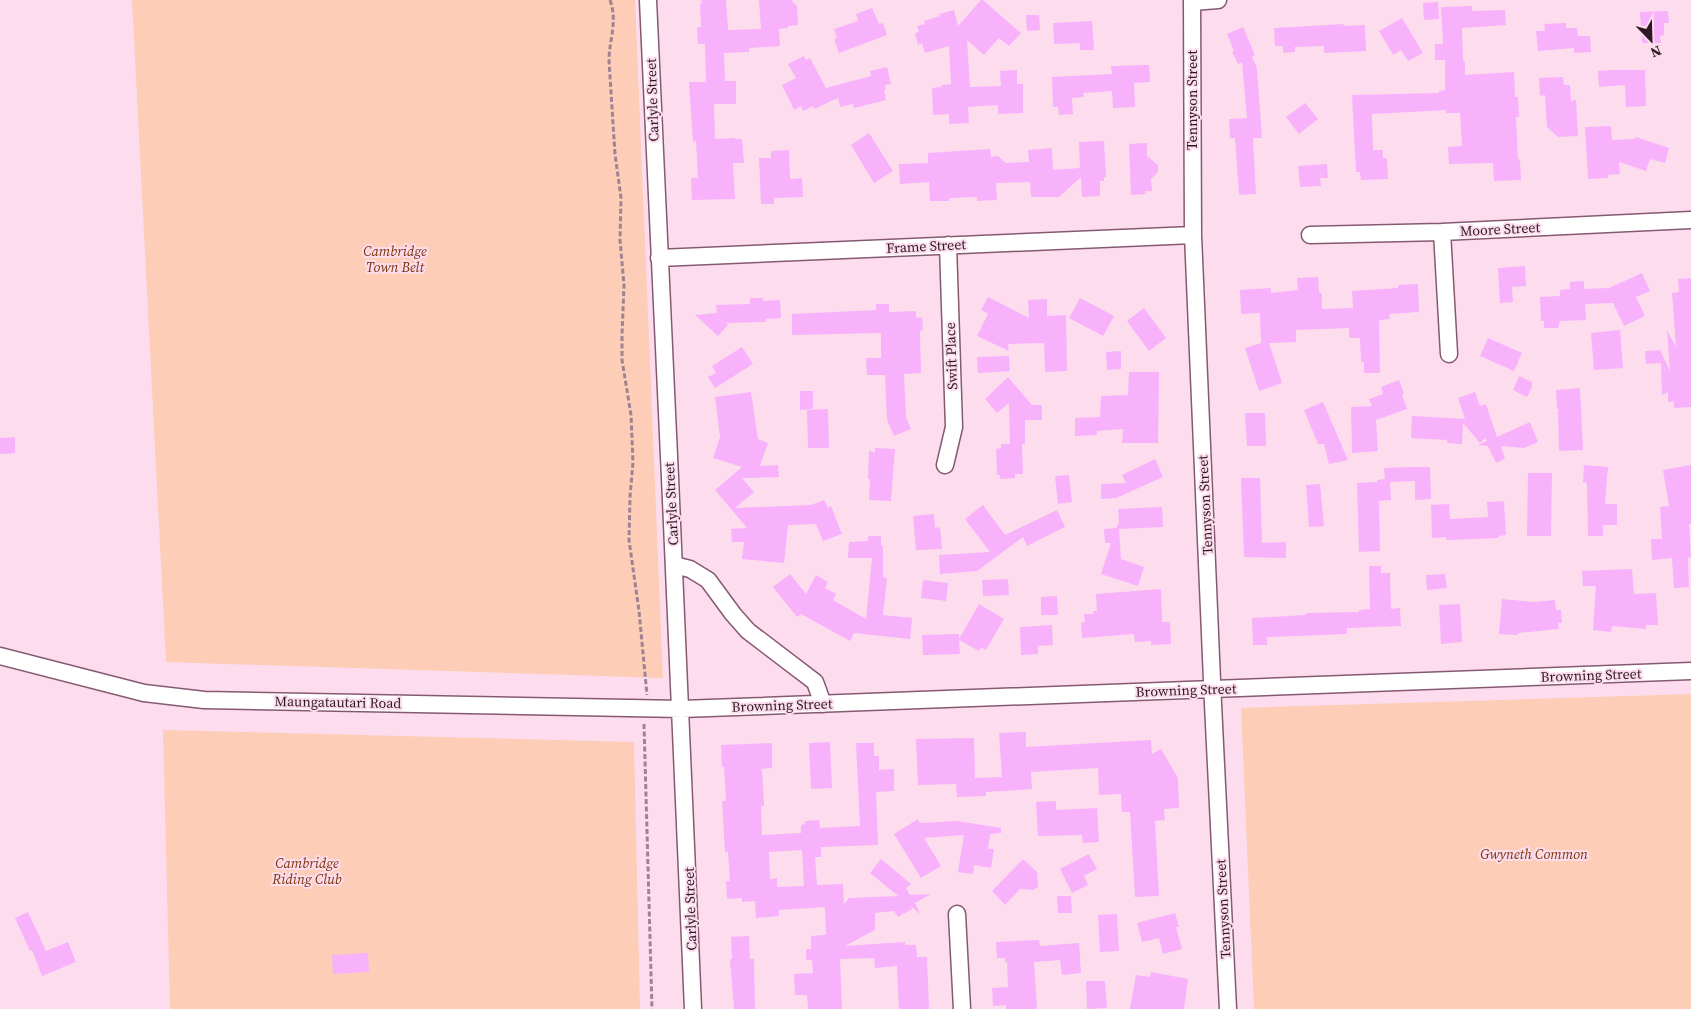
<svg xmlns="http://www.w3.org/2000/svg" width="1691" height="1009" font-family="'Source Serif 4',serif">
<rect width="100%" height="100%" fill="#fddded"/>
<path fill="#fdcdb8" d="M132,0h503l28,678 -497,-16z
M1691,694v315h-437l-13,-301z
M163,730l471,12 6,267h-470z"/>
<path fill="#f8b1fb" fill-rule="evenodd" d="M701,0h25l2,30 33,-1 -2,-29h32l6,6 1,19 -10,1v2l-9,1 1,17 -31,2v4l-25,1 1,28h11v23h-22l1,35 20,-1v1h7l2,24h-11l2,36 -43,1 -1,-22h7l-2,-37 -3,1 -4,-60h17l-1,-38h-7l-1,-17h4l-1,-23h2z
M981,0h2l38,33 -12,13 -10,-8 -15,17 -17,-15 3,47 31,-1 -1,-15 17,-1v14h6v29l-25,1v-9l-30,2 1,16 -20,1v-10l-16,1 -1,-27 10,-1v-2l9,-1 -2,-38 -24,7 -3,-10 -4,2 -3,-12 4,-1 -2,-6 8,-2 -1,-3 16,-5 -1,-2 15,-4 4,16z
M1438,2l1,17 -15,1 -1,-17z
M1472,6v5l33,-1 1,15 -44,3 1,33h2v14l49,-3 1,25h3l1,20h-3l2,43 2,-1 1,21 -27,1 -1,-18 -44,1 -1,-17 14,-1 -2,-33h-14v-3l-74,4 1,36h10v8h4l1,21 -27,1 -1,-8h-4l-4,-77 87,-2v-2l6,-1v-30h-10v-16h8l-2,-37z
M872,8l7,16 4,-1 4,12 -48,18 -5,-14 3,-1 -3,-9 24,-8 -2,-7z
M1668,11l1,12h-5v12l-4,1 1,7h-19l-2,-31z
M1026,15h13l1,15 -13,1z
M1402,18l21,35 -15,8 -7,-11 -8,5 -14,-24z
M1092,21l2,29h-14v-7l-26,1 -1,-21z
M1566,23v5h11l1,8h12l1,16 -17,1v-5l-36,3 -2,-20h9l-1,-7z
M1344,24v2l21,-1 1,26 -42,2v-7l-29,1v5l-12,1v-7h-8l-1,-18z
M1243,27l12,28 -3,2 5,11 5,70h-9l3,56 -17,1 -4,-57h-5l-1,-19 18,-1 -5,-56 -4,2 -6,-12 2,-1 -7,-17z
M804,56l2,4 4,-2 16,30 45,-12 -1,-5 17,-4 4,17 -6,1 1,5h-2l2,10 -32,8 -1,-4 -13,3 -2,-9 -24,11 -1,-3 -10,5 -2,-5 -7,4 -12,-25 14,-7 -8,-14z
M1149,65l1,17 -16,1 1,24 -22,1 -1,-17 -29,2 1,4 -12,1 1,16 -14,1 -1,-8h-5l-1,-30 60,-3 -1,-8z
M1613,70h32l1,36 -20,1 -1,-22 -26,2 -1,-16z
M1563,77l1,8h6l1,16 5,-1 2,36 -20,1 -11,-10 -2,-32 -5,1 -1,-18z
M1305,103l13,16 -19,15 -13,-17z
M1611,126l1,14 23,-1 1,-2 33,11 -4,15 -15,-4 -4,12 -27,-9 1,12 -12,1v3l-20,1 -3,-52z
M869,133l24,38 -19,12 -23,-38z
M1104,141l2,36h-2v4h-4v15l-18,1 -1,-20 -22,20h-28l-1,-15 -34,1 1,17 -20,1v-4l-28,1v3h-19l-1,-19 -29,2 -1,-20 29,-1v-10l62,-4 1,8 7,-1 8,7 23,-1 -1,-12 24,-2 1,22 27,-2 -1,-26z
M1147,143v13l11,9v7l-7,7 1,12h-7l1,3 -15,1 -2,-51z
M789,150l1,29 12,-1 1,19 -29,1v6h-13l-2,-46h12v-7z
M1327,164l1,14h-8l1,8 -21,1 -2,-21z
M1525,266l1,20 -14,1 1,15 -13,1 -2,-35z
M1642,273l8,18 -14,6 9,19 -21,10 -11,-23 -28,1 1,16 -26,1 -2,7h-14v-7h-3l-1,-24 20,-1v-6l10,-1v-7l14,-1v8l25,-1z
M1318,277l1,16h3v16l31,-1 -1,-17 46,-3v-3l20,-1 1,28 -30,2 1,5 -11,1 1,53h-16v-11h-3l-1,-24h-11v-10l-53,2v12l-27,1 13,40 -23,8 -14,-43 16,-5 -1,-30 -19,1 -1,-24 31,-2v5l27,-3 -1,-12z
M1691,278v129l-17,1v-7l-6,1v-10l-6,3 -1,-32 -15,1 -1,-13 15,-1 10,21 -3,-41 9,17 -4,-54 7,-1 -1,-13z
M988,297l41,21 -1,-18 19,-1v17l19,-1 1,56 -22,1 -1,-29 -36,1 1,7 -32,-15 11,-22 -7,-4z
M750,298h13v3l17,-1 1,18 -15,1v3l-40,1 2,2 -10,11 -23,-21 22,-2 -1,-8 34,-1z
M1080,298l34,18 -11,20 -34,-18z
M876,304h13v8l27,-1v7l6,-1 1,13 -3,1 1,42 -17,1 2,43 5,12 -17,7 -7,-16 -2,-45h-18l-1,-17h15v-25l-89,2v-21l84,-4z
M1144,308l22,30 -17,13 -22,-30z
M1620,330l3,38 -29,2 -3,-37z
M1488,338l34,15 -8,18 -34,-15z
M742,347l11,17 -38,24 -7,-11 8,-4 -4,-7z
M1121,351v18l-14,1 -1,-18z
M1009,356l1,15 -32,2 -1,-16z
M1129,372h30l-1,71h-36l1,-14 -26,2v4l-22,1v-18l25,-1 1,-21 27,-1z
M1519,376l13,6v5l-5,10 -14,-7z
M1008,377l24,28h10v15h-17v24h-15l-1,-41 -12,10 -12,-14z
M1399,380l5,13 -2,1 5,15 -31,11 2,31 -26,2 -1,-46 21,-1 -3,-7 14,-5 -2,-7z
M1580,388l3,62 -24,1 -1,-40 1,-1 -2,-1 -1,-19z
M800,391h13v18l-13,1z
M751,392l7,47 10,4 -8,23 18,-1 1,12 -37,1 12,14 -19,16 76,-3 13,-5 4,8 3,-2 11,28 -19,7 -7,-17 -28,1 -4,38 -42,-4 2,-17h-12l-1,-13 16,-1 -32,-38 27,-23 -29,-9 7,-21 -5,-40z
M1475,392l5,14 6,-2 11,33 33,-15 8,20 -14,6 -23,-2 4,13 -9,4 -8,-17 -10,-1 9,-4 -2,-3 -5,5 -17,-20 -1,21 -15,-1v-3l-36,-2 1,-22 53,3 -7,-21z
M1323,402l25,58 -19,4 -5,-20h-6l-14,-34z
M828,409l1,39h-21l-1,-38z
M1245,413h20l1,33h-19z
M15,437v16l-15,1v-16z
M1001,444h21l1,30h-8v4l-15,1v-4h-3l-1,-26 5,-1z
M875,448l20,1 -4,52 -22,-1 1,-21h-2l1,-28 6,1z
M1155,459l8,18 -47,21 -15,1v-15l25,-1 -4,-8z
M1584,465l24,2 -3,37h12v21h-14v11h-15l-1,-53 -4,-1z
M1691,465v59h-2l2,33 -3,1 1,29 -15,1 -2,-30 -20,2 -1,-21h11l-2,-32 9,-1 -6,-36z
M1409,467h21l1,32 -16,1v-19l-25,1 1,18 -12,1 1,50 -21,1 -2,-69 20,-1v-2l8,-1 -1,-11z
M1528,473h24l-1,63h-24z
M1069,475l3,27 -14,2 -3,-28z
M1241,478h19l2,65 24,-1v16l-42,-1z
M1320,484l4,42 -15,1 -3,-42z
M1504,501l2,34 -7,1v2l-52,2 -1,-3 -14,1 -1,-33 18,-1 1,15 38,-2 -1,-15z
M983,505l22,30 52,-25 8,17 -38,19 -4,-9 -46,34 -37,3 -1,-19 51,-3 -25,-33z
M1162,507l1,20 -44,2 2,30 23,8 -6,19 -37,-12 10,-31h-6l-1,-14 12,-1 3,-5 -1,-14z
M934,514l1,14 5,-1 2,22 -26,1 -3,-34z
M868,536h13v10l2,-1v32l4,1 -4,37 29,3 -2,21 -56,-6 -4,8 -49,-27 -4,3 -24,-30 17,-13 16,20 10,-19 12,7 -3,6 11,6 -3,6 33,19 6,-61h-24l1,-16 19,-1z
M1369,566h12v7h9l1,36 9,-1 1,18 -54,2v6l-80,3v8h-14l-1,-27 54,-3v-2l53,-1v-2l11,-1z
M1632,569l2,25 22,-1 2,32h-12v4l-34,-3 -1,6 -18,-2 3,-44h-13l-1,-15z
M1445,574l2,14 -20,2 -1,-15z
M1008,579l1,16 -26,1 -1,-16z
M923,580l25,3 -2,18 -25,-3z
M1161,589l1,33h8l1,22 -20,1v-4l-16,1 -1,-8 -52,4 -1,-15 4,-1 -1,-8h10l-1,-3h4l-1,-17z
M1057,596l1,19h-17v-18z
M1502,599l32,3 21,-2 1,10h5l1,13h-4l1,6 -41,4v2l-19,-1z
M979,604l25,15 -18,31 -5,-3 -2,4 -20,-11 1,14 -37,1 -1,-20 37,-1v5z
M1460,604l2,38 -21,2 -2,-39z
M1052,625l1,20 -15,1v8l-17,1 -1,-28z
M1026,732v15l125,-7 1,14 9,-5 17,29 1,30 -15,1 1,11 -10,1 4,75 -24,1 -5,-85h-8l-1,-18 -22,1 -1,-27 -67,4 1,17 -46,3v4l-29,1 -1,-13 -38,1 -2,-46 58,-1 1,40 27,-1 -3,-44z
M830,742l2,46 -21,1 -2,-46z
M772,743v25l-10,1 2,37h-3l1,29 39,-2v-8l4,-1v-3l14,-1 1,8 40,-2 -4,-83h18v13h5v14l15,-1v22l-18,1 2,53 -57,2v10h-6l2,28 26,-1 1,20 5,-6 49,-2 -28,-23 11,-14 30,25 -5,4 4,7 21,-1 -16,9 5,11 -9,-8 1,3 -14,8 -4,-6 -19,2v17l-30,16 60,-4v3h11l1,12h10l2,52h-30l-2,-43 -22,2 -1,-10 -34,1 2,50h-34l-1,-14h-12l-1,-21 19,-1 -1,-13h-6v-11h5v-13l15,-1 -1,-28 -46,3v6l-23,2 -1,-17 -13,1v-4l-15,1 -1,-18h4l-2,-29h-3l-3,-51h4l-2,-34h-2l-1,-22zM802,850l2,36 -27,1v-9l-7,1 -1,-27z
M1056,801v9l41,-2 2,34 -16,1 -1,-8 -44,1 -2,-34z
M918,819l2,4 37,-2 44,7v5l-11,1 -2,15h6l-3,19 -17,-3 -1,9 -15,-2 6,-37 -40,3 17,28 -20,12 -27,-44z
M1089,854l8,15 -13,7 4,9 -16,8 -12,-24z
M1023,859l14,13 1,15 -5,3 -13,-1 -15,16 -13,-14z
M1057,896h14l1,17h-14z
M28,912l18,39 22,-9 8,20 -34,14 -10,-26 -2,1 -15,-33z
M1175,913l4,14h-3l6,22 -19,5 -4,-16 -17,4 -5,-19z
M1117,914l2,37 -19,1 -2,-37z
M749,936l1,23h4l1,50h-21l-4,-50h2l-1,-22z
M1039,940l1,6 39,-3 2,30 -19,2 -2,-15 -26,2 3,47h-31v-4l-13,1 -1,-18 16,-1 -1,-25h-2v-4h-8l-1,-16z
M368,953l1,19 -36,2 -1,-19z
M1151,972l37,7 -4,30h-54l6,-34 14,2z
M1086,981h19l2,27 -20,1z"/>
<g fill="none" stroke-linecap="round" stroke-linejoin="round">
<g stroke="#865972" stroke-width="19">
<path id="minor" d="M648,0c14,336 33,673 45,1009
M1192,0l1,235 20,469 15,305
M1192,2l26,-2
M1442,232l7,122
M1310,235l132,-3 249,-12
M659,258l534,-23
M945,465l9,-38 -6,-182
M674,565l16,4 18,11 25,34 15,17 67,51 8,22
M0,656l144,37 60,7 478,9 1009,-38
M957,914l5,95"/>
</g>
<path stroke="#9e8491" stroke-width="3" stroke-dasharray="5 2.5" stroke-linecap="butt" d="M610,0c8,23 -1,39 -1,61l6,93 6,44 -1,42 4,45 -2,50v25l9,55 2,47 -3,35 -1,43 10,71 8,84
M644,724l8,285"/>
<use href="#minor" stroke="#fff" stroke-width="16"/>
</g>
<g text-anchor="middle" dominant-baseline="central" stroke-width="4" stroke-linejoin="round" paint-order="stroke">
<g font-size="14" fill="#2d1a24" stroke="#fddded">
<text transform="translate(652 100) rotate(-92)">Carlyle Street</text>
<text transform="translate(1192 100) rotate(-90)">Tennyson Street</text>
<text transform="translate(1500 229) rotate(-3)">Moore Street</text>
<text transform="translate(926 246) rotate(-3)">Frame Street</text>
<text transform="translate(951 356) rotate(-92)">Swift Place</text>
<text transform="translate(671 504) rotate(-93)">Carlyle Street</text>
<text transform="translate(1205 505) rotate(-93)">Tennyson Street</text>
<text transform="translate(1591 675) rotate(-2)">Browning Street</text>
<text transform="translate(1186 690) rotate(-2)">Browning Street</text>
<text transform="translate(338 702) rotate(1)">Maungatautari Road</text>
<text transform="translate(782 705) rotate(-2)">Browning Street</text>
<text transform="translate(690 909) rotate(-92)">Carlyle Street</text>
<text transform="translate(1223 909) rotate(-93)">Tennyson Street</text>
</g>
<g font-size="14" font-style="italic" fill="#7b3308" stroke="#fddded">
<text x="395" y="251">Cambridge<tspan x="395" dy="16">Town Belt</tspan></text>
<text x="1534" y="854">Gwyneth Common</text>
<text x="307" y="863">Cambridge<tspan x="307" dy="16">Riding Club</tspan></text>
</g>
</g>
<g transform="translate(1651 40) rotate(157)" stroke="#fddded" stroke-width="4" paint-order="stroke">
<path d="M0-4L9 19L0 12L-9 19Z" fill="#2d1a24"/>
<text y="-8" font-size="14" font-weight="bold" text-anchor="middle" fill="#2d1a24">N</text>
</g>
</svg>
